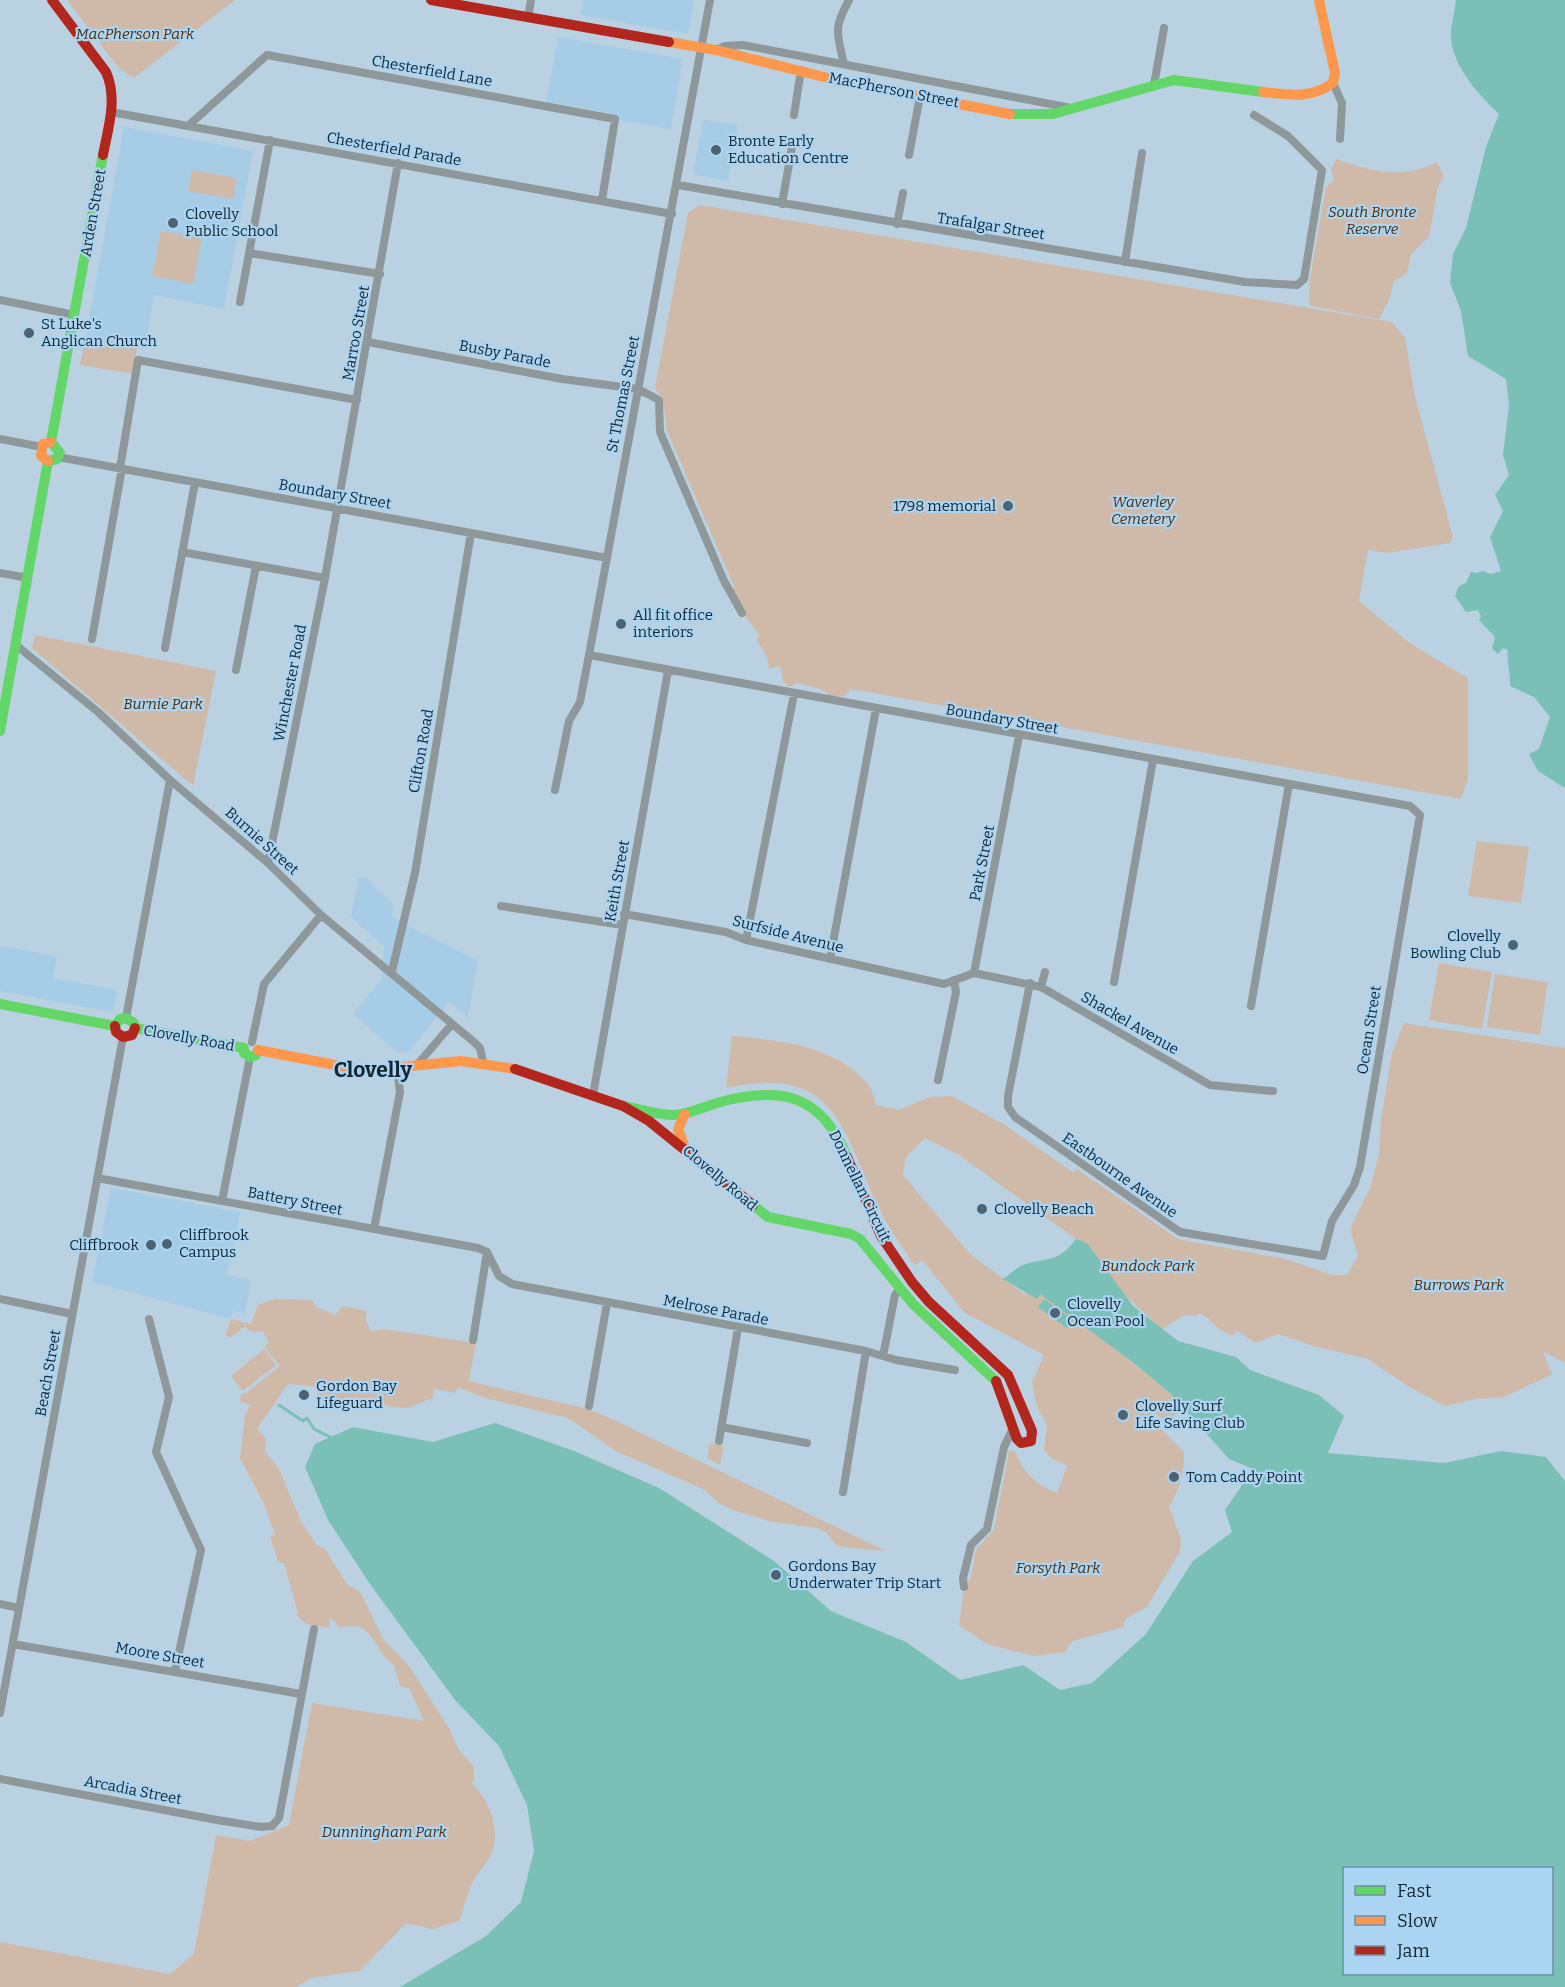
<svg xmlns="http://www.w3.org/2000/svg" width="1565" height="1987" font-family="Bitter,serif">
<rect width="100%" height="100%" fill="#bad1e1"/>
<path fill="#a7cde6" d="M584,0h110l-6,34 -107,-19z
M558,37l125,22 -12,70 -52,-9 -3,-6 -70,-12z
M703,120l35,5 -10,56 -35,-7z
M124,127l129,24 -29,158 -70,-14 -9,53 -59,-12z
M358,877l8,1 28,27 -2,11 27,16 59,28 -10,58 -19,-16 -40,49 -11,2 -45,-39 28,-34 3,-34 -33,-29z
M0,946l57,10 -4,22 64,12 -4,22 -113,-21z
M111,1188l129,24 -13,63 24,5 -6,34 -12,-4 -2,9 -139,-37z"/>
<path fill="#cfbaaa" d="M67,0h168l-101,78 -16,-11z
M1336,159c33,12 69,21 101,3l7,14 -6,11 -9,50 -18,17 -4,19 -13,8 -5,19 -10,19 -69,-13 -1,-22 17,-97 8,-7 -3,-11z
M192,170l45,8 -4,21 -45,-8z
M699,205l693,117 13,16 10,58 38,141 -3,6 -63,10 -19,-3 -9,51 52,43 57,34v101l-7,20 -610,-110 -6,7 -13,1 -9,-7 -25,-7 -9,4 -6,-6 -3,-15 -11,3 -2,-12 -11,-18 4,-3 -31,-42 5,-8 -67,-155 -4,-32 -8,-11 33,-175z
M161,231l41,7 -9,46 -41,-8z
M86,336l51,11 -4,27 -53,-9z
M35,635l181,36 -23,115 -161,-138z
M1477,841l52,6 -8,56 -53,-7z
M1439,963l53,9 -10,57 -53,-9z
M1495,974l53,8 -8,53 -53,-8z
M1404,1023l161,25v315l-22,-12 9,24 -49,22 -27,2 -31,7 -36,-19 -41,-28 -55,-13 -35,-12 -22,9 -20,-13 -2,5c-16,-1 -21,-17 -35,-22l-2,3 -12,-1 -23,14 -41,-37 -34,-49 -11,-4 -117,-84 -34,-17 -19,19 -3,18 67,79 54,40 16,-1 94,70 49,41 -13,18 -18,-10 1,9 31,31c0,22 -4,36 -15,55l12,32 -1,12 -33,56 -22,12 -1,8 -51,14 -8,11 -31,4 -47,-12 -28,-19 4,-30 8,-19 5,-26 18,-21 15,-78h6c9,22 19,32 42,42l10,-27 -16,-8 -7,-8 3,-24 -11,-22 -4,-22 12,-27 -79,-42 -43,-53 -7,6c-9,-14 -20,-28 -28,-43 -44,-78 -40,-162 -161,-135l6,-52c47,4 103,9 136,48 4,5 6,14 8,21l23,5 31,-13 22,-1 51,28 70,48 4,-3 101,70 108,20 46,16h15l11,-19 -7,-23 1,-8 18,-37 9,-33 2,-36 11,-66z
M275,1299l37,1 4,7 20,8 6,-9 25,5 -1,9 5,11 12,-2 93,14 -7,38 119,28 22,9 276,133 -43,-4 -7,-2 -10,-13 -9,-4 -45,-6 -39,-12 -15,-7 -13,-13 -89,-39 -48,-33 -83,-20 -27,-11 -3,6 -21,-4 -1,9 -25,10 -17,-1 -18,-6 -35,3 -16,-2 1,-5 -6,-2 -1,-8 -28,-3 -31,45 9,9 -1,14 13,15 24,56 15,22 8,4 22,35 14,9 22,46 26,27 40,62 10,22 15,17v13l-3,3c18,14 31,50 20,72 -5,11 -16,19 -20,31 -5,11 -8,24 -12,35l-27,8 -26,-6 -46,48 -49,7 -15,9h-296v-45l170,32 24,-20 22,-119 34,6 39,-16 23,-122 112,18 -14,-32 -10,-3 -6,-21c-16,-9 -21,-40 -41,-39 -4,0 -9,1 -14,1l-9,-10 -1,11 -23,-4 -10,-9 2,-2 -14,-50 -6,-1 -8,-26 5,-1 -11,-31 -24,-46 5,-43 5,-10 -10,-4 1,-7h4l35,-28 -16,-19 5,-5 -6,-11 -12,1 -6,-6 -13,11 -7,-1 6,-17 20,5 7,-19z
M264,1349l12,16 -33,26 -12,-15z
M710,1443l14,3 -4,19 -13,-7z"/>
<path fill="#7ac0b7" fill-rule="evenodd" d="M1456,0h109v788l-27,-17 -9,-17 10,-5 11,-32 -16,-20 -24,-11c1,-12 -4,-24 -2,-36l-5,-2 -5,6 -6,-6 3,-11 -16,-17 2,-4 -3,-6 -12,2 -11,-16 4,-10 7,-3 5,-11 6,1 6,-2 8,3 10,-3 -11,-34 13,-26 -8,-16 14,-20 -6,-20 6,-49 -3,-27 -38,-23 -7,-45 -11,-28 3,-29 13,-26 20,-81 13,-33c-20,-19 -46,-47 -48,-76 -1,-12 4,-26 5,-38z
M1076,1239l11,4 46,63 45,35 58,16 14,13 69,25 25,21 -16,37 116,10 57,-12 45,6 19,24v506h-1165l86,-51 35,-34 13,-51 -7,-46 -28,-59 -44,-46 -85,-116 -42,-64 -23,-53 10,-23 38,-17 80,15 62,-19 79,28 85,37 115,73 57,50 75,31 54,38 63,-15 37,25 32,-7 54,-49 47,-73 39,-29 -7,-22 28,-41 -24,-10 -59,-66 -36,-30 -94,-69 -3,5 -34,-20c6,-4 13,-11 20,-14 26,-9 34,-1 53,-26zM1552,1868v106h-208v-106z
M1044,1299l29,21 -6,8 -29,-21z"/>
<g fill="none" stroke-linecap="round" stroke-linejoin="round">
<path stroke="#7ac0b7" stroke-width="3" d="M279,1405l24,16 4,-3 7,11 16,8"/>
<path stroke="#8e989a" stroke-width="8" d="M528,18l3,-18
M716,50l9,-4 18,-1 328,63
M844,64c-7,-31 -11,-35 5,-64
M1333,83l9,20 -2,36
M1154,85l10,-57
M111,112l561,102
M794,115l7,-45
M188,126l79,-71 348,64 -13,81
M909,155l11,-59
M678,185l567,97 52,3 7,-6 18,-109 -34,-34 -34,-21
M782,204l10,-57
M897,224l6,-31
M249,253l131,21
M1125,262l17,-109
M0,300l75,15
M240,302l30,-162
M368,342l194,37 76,10 21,11 1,32 64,149 18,32
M0,439l42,8
M58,457l549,101
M120,468l18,-108 219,40
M182,552l143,26
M0,573l28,5
M92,639l30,-171
M16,645l82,67 72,68 98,83 53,52 153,127 6,6 3,14
M165,648l30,-166
M589,655l821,151 10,9 -60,352 -6,18 -22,36 -9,35 -143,-24 -165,-115 -7,-10v-11l22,-113
M236,670l20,-104
M555,790l14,-69 11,-19 9,-47 121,-655
M268,863l57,-285 73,-415
M501,906l121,19
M624,914l102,18 20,8 198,44 30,-11 45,-237
M746,940l48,-246
M830,959l46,-250
M392,971l23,-98 56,-340
M974,973l67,14 169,98 63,6
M1114,982l39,-222
M1041,987l4,-15
M1251,1006l38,-222
M126,1018l44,-238
M252,1042l12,-58 57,-69
M417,1065l35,-41
M938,1080l18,-88 -2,-12
M593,1095l75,-424
M97,1178l381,70 9,4
M222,1201l28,-144
M374,1229l26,-137 -3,-24
M487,1252l12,24 13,8 354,67 30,9 59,10
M0,1299l72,15
M149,1319l20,78 -13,55 45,98 -26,121
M473,1340l14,-88
M883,1356l12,-61 5,-6
M589,1406l18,-103
M721,1427l86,16
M719,1441l19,-113
M843,1492l23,-141
M964,1587l-1,-9 8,-33 16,-16 17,-82 8,-17
M0,1604l19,4
M13,1644l288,50
M0,1713l123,-676
M0,1779l217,41 44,7 11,-1 7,-8 35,-189"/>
<path stroke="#63d668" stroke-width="10" d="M1010,114h43l121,-34 89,12
M51,442l52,-287
M48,461l9,-2 3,-6 -9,-11
M0,731l48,-270
M0,1004l115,22
M115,1026l5,-7 6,-1 8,5 1,5
M135,1028l109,20
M244,1048v5l6,4 6,-2 2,-5
M623,1106c16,3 34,9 50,9 13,0 31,-8 44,-12 61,-17 104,-11 130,54
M753,1205l15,12 83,17 9,5 53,65 83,77"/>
<path stroke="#ff974d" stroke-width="10" d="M669,42l47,8 120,30 174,34
M1263,92c26,3 48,7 70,-9l2,-10 -16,-73
M48,461l-7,-5 2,-12 8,-2
M258,1050l93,18 31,1 79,-8 54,8
M684,1145l-6,-16 7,-15"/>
<path stroke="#b3261e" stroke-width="10" d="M52,0l54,72c12,27 2,56 -3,83
M431,0l238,42
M115,1026l1,6 7,5 9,-2 3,-7
M515,1069l108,37 26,15 104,84
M847,1157l34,79 31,46 17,20 79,73 24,56 -1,10 -10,2 -4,-4 -21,-58"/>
</g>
<g fill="#4f626f" stroke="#aad4f1" stroke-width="2">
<circle cx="716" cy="150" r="6"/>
<circle cx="173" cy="223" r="6"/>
<circle cx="29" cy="333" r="6"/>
<circle cx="1008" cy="506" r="6"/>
<circle cx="621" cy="624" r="6"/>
<circle cx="1513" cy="945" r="6"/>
<circle cx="982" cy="1209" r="6"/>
<circle cx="167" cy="1244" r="6"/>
<circle cx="151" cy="1245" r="6"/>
<circle cx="1055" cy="1313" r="6"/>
<circle cx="304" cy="1395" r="6"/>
<circle cx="1123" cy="1415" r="6"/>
<circle cx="1174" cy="1477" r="6"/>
<circle cx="776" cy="1575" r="6"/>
</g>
<g text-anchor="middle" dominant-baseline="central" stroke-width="4.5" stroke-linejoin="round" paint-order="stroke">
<g font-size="15" font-style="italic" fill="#532c09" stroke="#aad4f1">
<text x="135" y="34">MacPherson Park</text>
<text x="1372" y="212">South Bronte<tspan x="1372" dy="17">Reserve</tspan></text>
<text x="1143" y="502">Waverley<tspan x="1143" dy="17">Cemetery</tspan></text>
<text x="163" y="704">Burnie Park</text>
<text x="1148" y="1266">Bundock Park</text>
<text x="1459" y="1285">Burrows Park</text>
<text x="1058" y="1568">Forsyth Park</text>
<text x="384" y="1832">Dunningham Park</text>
</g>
<g font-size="15" fill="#162631" stroke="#aad4f1">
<text transform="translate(432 71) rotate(10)">Chesterfield Lane</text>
<text transform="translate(894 90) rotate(11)">MacPherson Street</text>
<text transform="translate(394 149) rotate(10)">Chesterfield Parade</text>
<text transform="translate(93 213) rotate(-80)">Arden Street</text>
<text transform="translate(991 226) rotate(9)">Trafalgar Street</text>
<text transform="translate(356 333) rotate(-80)">Marroo Street</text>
<text transform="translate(505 354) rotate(11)">Busby Parade</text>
<text transform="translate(623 394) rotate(-79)">St Thomas Street</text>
<text transform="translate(335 494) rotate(10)">Boundary Street</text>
<text transform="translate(290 683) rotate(-79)">Winchester Road</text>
<text transform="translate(1002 719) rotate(10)">Boundary Street</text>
<text transform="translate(421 751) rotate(-80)">Clifton Road</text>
<text transform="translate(262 841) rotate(42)">Burnie Street</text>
<text transform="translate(982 863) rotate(-79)">Park Street</text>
<text transform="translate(617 881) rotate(-80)">Keith Street</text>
<text transform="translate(788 934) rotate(14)">Surfside Avenue</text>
<text transform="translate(1130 1023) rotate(30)">Shackel Avenue</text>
<text transform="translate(1369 1030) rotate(-81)">Ocean Street</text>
<text transform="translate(189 1038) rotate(10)">Clovelly Road</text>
<text transform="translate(1120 1175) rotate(35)">Eastbourne Avenue</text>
<text transform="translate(720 1178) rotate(40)">Clovelly Road</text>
<text transform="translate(860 1186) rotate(64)">Donnellan Circuit</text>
<text transform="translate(295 1201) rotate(11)">Battery Street</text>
<text transform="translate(716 1310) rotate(11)">Melrose Parade</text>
<text transform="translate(48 1373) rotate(-80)">Beach Street</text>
<text transform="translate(160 1655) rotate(10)">Moore Street</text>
<text transform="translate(133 1790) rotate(11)">Arcadia Street</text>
</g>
<g font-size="15" fill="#162631" stroke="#aad4f1" text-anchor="start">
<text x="728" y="141">Bronte Early<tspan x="728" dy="17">Education Centre</tspan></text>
<text x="185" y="214">Clovelly<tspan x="185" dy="17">Public School</tspan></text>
<text x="41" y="324">St Luke's<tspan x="41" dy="17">Anglican Church</tspan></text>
<text x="996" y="506" text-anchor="end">1798 memorial</text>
<text x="633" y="615">All fit office<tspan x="633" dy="17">interiors</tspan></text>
<text x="1501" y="936" text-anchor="end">Clovelly<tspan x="1501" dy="17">Bowling Club</tspan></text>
<text x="994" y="1209">Clovelly Beach</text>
<text x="179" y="1235">Cliffbrook<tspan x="179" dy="17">Campus</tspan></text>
<text x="139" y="1245" text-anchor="end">Cliffbrook</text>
<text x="1067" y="1304">Clovelly<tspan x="1067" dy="17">Ocean Pool</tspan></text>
<text x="316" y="1386">Gordon Bay<tspan x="316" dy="17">Lifeguard</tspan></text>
<text x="1135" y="1406">Clovelly Surf<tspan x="1135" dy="17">Life Saving Club</tspan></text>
<text x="1186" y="1477">Tom Caddy Point</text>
<text x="788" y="1566">Gordons Bay<tspan x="788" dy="17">Underwater Trip Start</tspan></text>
</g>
<g font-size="21" font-weight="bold" fill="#162631" stroke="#aad4f1">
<text x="373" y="1070">Clovelly</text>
</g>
</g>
<rect x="1343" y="1867" width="210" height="108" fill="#aad4f1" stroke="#6f8ea4" stroke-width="1.5"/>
<rect x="1355" y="1886" width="30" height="9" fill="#63d668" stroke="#6f8ea4" stroke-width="1.5"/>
<text x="1397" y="1897" font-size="18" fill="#162631">Fast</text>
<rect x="1355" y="1916" width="30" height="9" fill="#ff974d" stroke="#6f8ea4" stroke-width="1.5"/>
<text x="1397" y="1927" font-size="18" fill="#162631">Slow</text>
<rect x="1355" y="1946" width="30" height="9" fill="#b3261e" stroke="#6f8ea4" stroke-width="1.5"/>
<text x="1397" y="1957" font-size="18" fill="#162631">Jam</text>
</svg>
